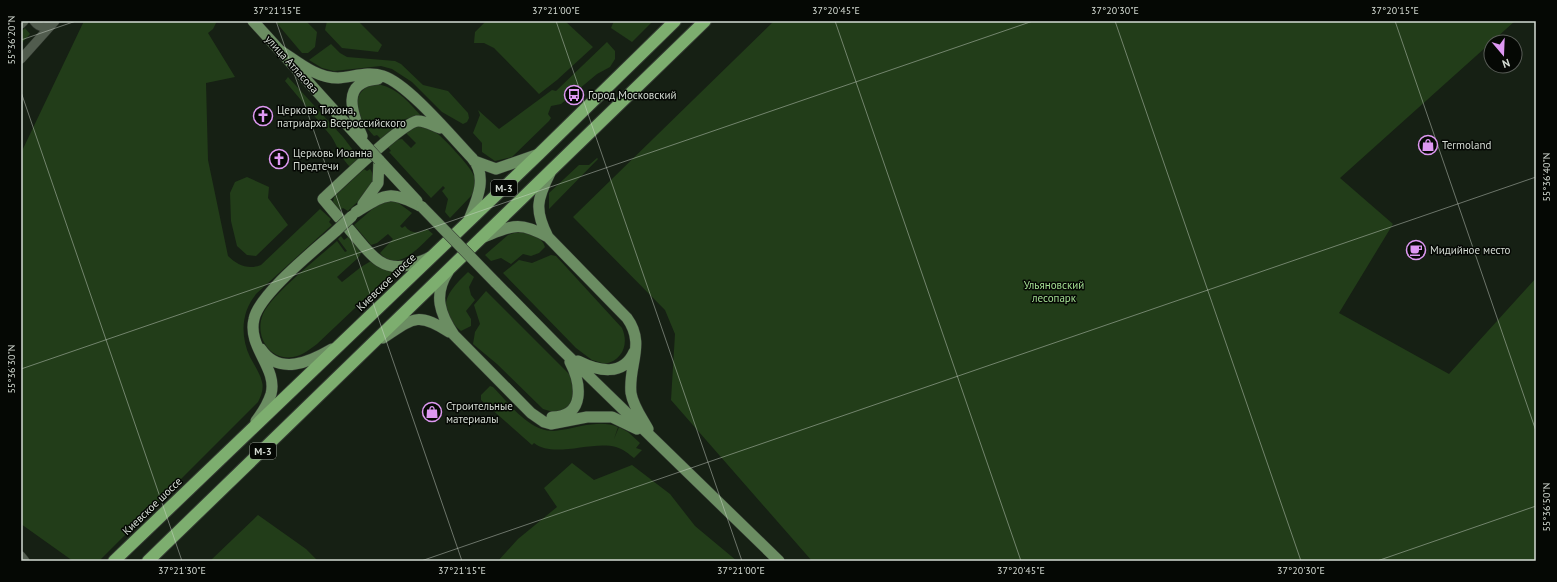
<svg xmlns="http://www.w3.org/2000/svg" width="1557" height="582" font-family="'PT Sans',sans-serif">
<rect width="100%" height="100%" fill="#162014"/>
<path fill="#223d19" d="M84,21h133l-4,8 -5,4 27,44 -29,6 2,77 20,96c9,9 20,14 33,9l59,-56 11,10 -2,3 3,3 -75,68c-16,18 -17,43 -7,64 4,8 10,16 12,25 2,7 -1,14 -4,20l-159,159h-26l-52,-37v-371z
M275,21h31l11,11 -2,15 -7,6h-6z
M327,21h31l24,24 -4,7 -36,-4 -17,-18z
M486,21h79l28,26 -36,33 -18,14 -45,-46 -10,-5h-10l1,-11z
M614,21h39l-21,21 -21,-14z
M774,21h741l-175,157 53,46 -54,89 110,61 87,-96v283h-724l-141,-161 4,-66 -10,-24 -92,-93z
M25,28l5,6 -9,10v-12z
M607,42l8,9v8l-5,8 -13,7 -36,30 -10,2 -3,8 3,4 -2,3 -37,36 -17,4 -13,-9v-9l-9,-10 7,-18 -2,-5 21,19 53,-39 4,1z
M331,44l9,9 7,4 48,4 6,3 22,21 25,6 20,22 1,5 -2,4 -4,2 -21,-12 -30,-30 -20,-13 -11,-3 -47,5 -12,-3 -13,-8z
M288,77l55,60 16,21 -9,9c-9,-9 -12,-20 -19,-31l-46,-55z
M376,84c19,2 33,18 45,32l-16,3 -26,22 1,-3 -3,-3 -3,1c-15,-16 -29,-45 2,-52z
M416,127c7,-1 13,1 18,4 8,5 38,37 40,45 2,6 1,13 -2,19l-22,23 -5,-6 3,-13 -6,-8 3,-3 -2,-2 -12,12 -42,-46 2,-1 -3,-4 8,-7 6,-1 9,9 5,-5 -11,-11z
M597,158l1,1 -49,50v-16l30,-28h10z
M364,169l3,2 3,-2c11,15 -13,33 -22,42l-5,-3 -3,2 -7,-8 1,-5z
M247,177l22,10 -1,11 20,27 -32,31 -9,-1 -10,-9 -6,-25 -1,-28 5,-11z
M385,201l12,1 15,11 -12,13 2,2 3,-2c6,8 14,8 22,3l6,5c-14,13 -36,40 -53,19l13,-14 -5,-5 -11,9 -6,2 -17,-20 23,-20z
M520,231c10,3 22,5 25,16l-6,6 -8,3 -8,-2 -12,10 -10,-6 -10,3 -6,-6 23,-20z
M341,236l3,4 4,-3 8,7 5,9 -2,4 -22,20 5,5 19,-15 10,-6 22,11 -76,72c-7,5 -15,12 -24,13 -24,4 -39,-22 -30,-43 9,-20 56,-57 74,-73l8,11 2,-1 -9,-12z
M551,255l5,1 66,72c7,16 1,32 -17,36l-13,-4 -16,-12 -73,-75 16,-13 13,3z
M468,272l6,5 -5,10 2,8 4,5 -9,11 5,8v7l-10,5c-27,-23 -14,-39 7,-59z
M486,291l85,85 3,22 -6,9 -7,4 -8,1 -10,-3 -46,-45 -24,-20 2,-12 5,-8 -6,-19z
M490,386l3,1c16,16 35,44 61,44 9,-1 18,-3 27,-5 13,-2 25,-4 37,1l-4,12 5,-12 9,5 12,11 -4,5 6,2 -8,8c-5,-4 -11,-9 -18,-11 -24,-7 -62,12 -82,-4l-2,2 -51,-45v-5z
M572,463l22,17 38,-15 38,29 25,32 42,35h-239l20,-22 39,-32 -13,-19z
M258,515l48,34 12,12h-108z"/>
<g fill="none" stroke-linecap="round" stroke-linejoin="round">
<g stroke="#313730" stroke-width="10">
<path id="minor" d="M34,21c5,7 10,7 17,4
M21,24l3,-3
M21,59l34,-38
M21,556l4,5"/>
</g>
<g stroke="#313730" stroke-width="12">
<path id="major" d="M253,21l116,128
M281,51c17,11 35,27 57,27 15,-1 30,-7 45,-2 25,8 69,61 89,82 17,19 4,44 -4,64
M362,136c-10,-23 -22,-54 16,-57
M379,160l38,41
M474,161l22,8 43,-15
M363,204l15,-21 1,-23
M356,212c31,-19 33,-22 66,-5
M339,218l-16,-19c15,-14 78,-75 94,-78 8,-1 16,5 23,7
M349,229c18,20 30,44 60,36 7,-2 14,-4 21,-8
M548,237c-14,-27 -11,-38 2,-64
M481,238c31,-12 37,-18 67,-1l79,81c19,26 1,47 4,75 2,13 11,25 17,36
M448,272c-15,23 -8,42 6,63l77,78 13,9 7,2 36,-7h25l25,12
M495,282l67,68 217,211
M383,338c29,-19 34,-27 66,-6
M261,349c18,27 49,13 71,0
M578,361c20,10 45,16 56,-9
M552,417c34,0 29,-34 18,-55
M256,421c6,-8 12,-17 15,-27 7,-26 -24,-47 -17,-75 5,-25 62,-70 82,-88"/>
</g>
<g stroke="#313730" stroke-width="14">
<path id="highway" d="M114,561l425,-407 136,-133
M148,561l557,-540"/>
</g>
<use href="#minor" stroke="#515c4e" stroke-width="9"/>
<use href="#major" stroke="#6b8d62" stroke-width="11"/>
<use href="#highway" stroke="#7dae6f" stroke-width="12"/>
<g stroke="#313730" stroke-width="12" stroke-linecap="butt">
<path id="major-bridge" d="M369,149l10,11
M422,207l73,75
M336,231l16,-15"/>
</g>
<use href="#major-bridge" stroke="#6b8d62" stroke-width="11"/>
</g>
<path fill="none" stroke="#d4dbd3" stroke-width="1" stroke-opacity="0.45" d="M276,21l186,540M556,21l186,540M835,21l186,540M1115,21l186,540M1395,21l141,410M21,40l55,-19M21,92l161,469M21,369l1012,-348M421,561l1115,-384M1377,561l159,-55"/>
<defs>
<g id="bus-ring" transform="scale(1)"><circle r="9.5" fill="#050804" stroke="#de98f2" stroke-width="1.5"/><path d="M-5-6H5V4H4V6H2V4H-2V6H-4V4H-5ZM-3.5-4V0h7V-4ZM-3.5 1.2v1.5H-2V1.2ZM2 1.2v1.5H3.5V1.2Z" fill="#de98f2"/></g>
<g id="church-ring" transform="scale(1)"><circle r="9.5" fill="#050804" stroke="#de98f2" stroke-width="1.5"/><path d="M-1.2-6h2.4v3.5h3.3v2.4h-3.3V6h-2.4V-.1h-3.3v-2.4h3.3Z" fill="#de98f2"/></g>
<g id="shop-ring" transform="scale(1)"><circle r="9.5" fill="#050804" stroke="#de98f2" stroke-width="1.5"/><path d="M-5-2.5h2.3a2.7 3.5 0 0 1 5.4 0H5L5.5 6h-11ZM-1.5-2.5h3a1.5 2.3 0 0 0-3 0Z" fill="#de98f2"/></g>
<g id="cafe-ring" transform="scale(1)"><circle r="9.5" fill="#050804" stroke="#de98f2" stroke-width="1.5"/><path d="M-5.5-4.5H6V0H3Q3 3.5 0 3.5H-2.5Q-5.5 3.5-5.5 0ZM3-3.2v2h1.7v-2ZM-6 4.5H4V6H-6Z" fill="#de98f2"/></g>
</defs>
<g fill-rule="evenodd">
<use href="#bus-ring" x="574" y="95"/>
<use href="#church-ring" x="263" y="116"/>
<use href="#shop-ring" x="1428" y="145"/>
<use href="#church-ring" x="279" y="159"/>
<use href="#cafe-ring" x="1416" y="250"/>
<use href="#shop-ring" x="432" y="412"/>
</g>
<g text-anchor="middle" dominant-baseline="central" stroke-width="3" stroke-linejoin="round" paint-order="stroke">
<g fill="#050804" stroke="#969c95" stroke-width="1">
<rect x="491" y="180" width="26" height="16" rx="3"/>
<rect x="250" y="443" width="26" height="16" rx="3"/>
</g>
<g font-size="10" font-weight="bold" fill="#d4dbd3">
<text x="504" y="188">М-3</text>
<text x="263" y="451">М-3</text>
</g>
<g font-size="11" fill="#d4dbd3" stroke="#050804">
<text transform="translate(292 64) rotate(48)">улица Атласова</text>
<text transform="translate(386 282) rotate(-44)">Киевское шоссе</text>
<text transform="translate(152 506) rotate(-44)">Киевское шоссе</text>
</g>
<g font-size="11" fill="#d4dbd3" stroke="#050804" text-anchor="start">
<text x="588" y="95">Город Московский</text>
<text x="277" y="110">Церковь Тихона,<tspan x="277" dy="13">патриарха Всероссийского</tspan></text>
<text x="1442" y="145">Termoland</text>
<text x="293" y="153">Церковь Иоанна<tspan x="293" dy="13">Предтечи</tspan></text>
<text x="1430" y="250">Мидийное место</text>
<text x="446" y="406">Строительные<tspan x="446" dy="13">материалы</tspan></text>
</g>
<g font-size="11" fill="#a3dd92" stroke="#050804">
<text x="1054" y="285">Ульяновский<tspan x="1054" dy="13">лесопарк</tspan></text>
</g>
</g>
<rect width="1557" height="582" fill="none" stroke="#050804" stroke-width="44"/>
<g transform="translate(1503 54) rotate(161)"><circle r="19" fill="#050804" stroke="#585c57"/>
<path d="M0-3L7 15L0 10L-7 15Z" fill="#de98f2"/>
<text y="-6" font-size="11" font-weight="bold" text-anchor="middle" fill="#d4dbd3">N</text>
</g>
<rect x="22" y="22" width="1513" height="538" fill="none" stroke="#d4dbd3" stroke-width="1.5"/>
<g font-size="10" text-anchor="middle" fill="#d4dbd3">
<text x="277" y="14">37°21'15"E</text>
<text x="556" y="14">37°21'00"E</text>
<text x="836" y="14">37°20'45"E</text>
<text x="1115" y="14">37°20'30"E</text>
<text x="1395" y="14">37°20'15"E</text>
<text transform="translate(11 40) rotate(-90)" y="4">55°36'20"N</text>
<text transform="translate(1546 177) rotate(-90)" y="4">55°36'40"N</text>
<text transform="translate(11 369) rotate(-90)" y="4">55°36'30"N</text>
<text transform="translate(1546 507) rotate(-90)" y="4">55°36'50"N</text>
<text x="182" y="574">37°21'30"E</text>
<text x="462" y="574">37°21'15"E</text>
<text x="741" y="574">37°21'00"E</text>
<text x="1021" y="574">37°20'45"E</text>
<text x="1301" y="574">37°20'30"E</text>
</g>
</svg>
